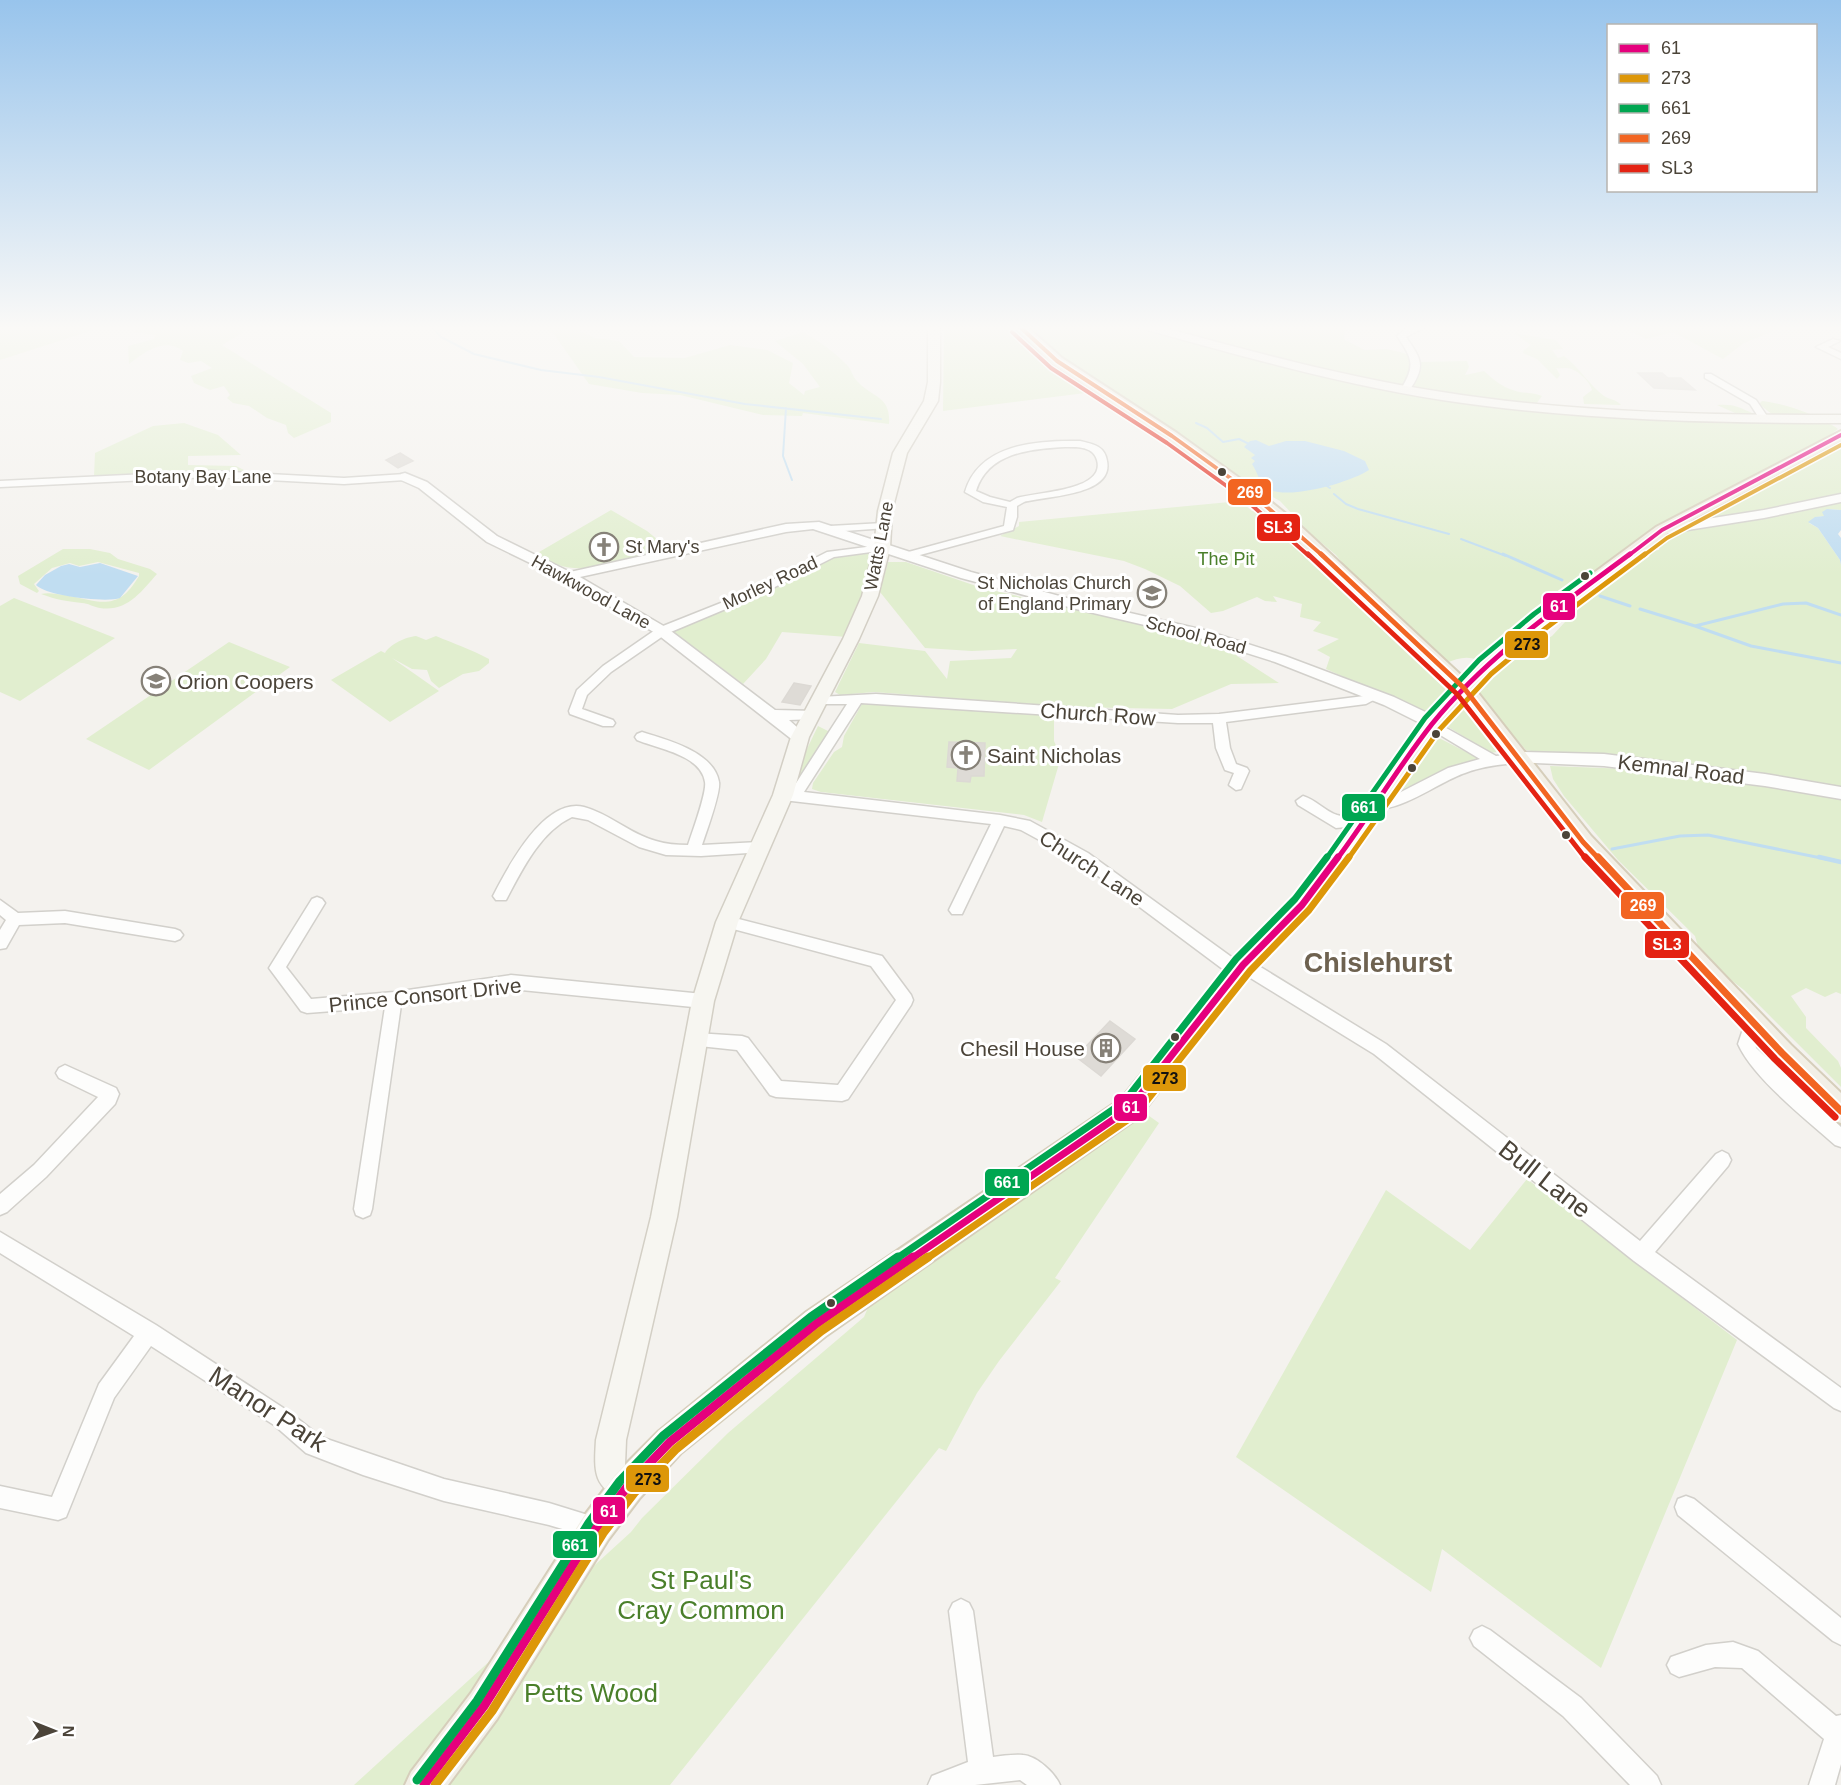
<svg xmlns="http://www.w3.org/2000/svg" width="1841" height="1785" font-family="Helvetica,sans-serif">
<rect width="100%" height="100%" fill="#f4f2ee"/>
<path fill="#e1eecf" d="M0,325h109l-109,35z
M142,325h105l-5,8 -20,12 109,68v9l-37,16 -6,-5 -2,-8 -19,-7 -18,-12 -16,-3 -6,-5 3,-3 -6,-9 -14,4 -16,-7 -3,-7 21,-8 -11,-7 -13,2 -8,-3 3,-9c-19,-14 -38,1 -54,13l-1,-18 26,-7 2,-4 -23,-3z
M537,325h30l28,13 24,3 15,16 51,1 45,-13 37,5 26,13 -4,20 15,12 1,-4 15,-4 -17,-23 -28,-23 28,-9c16,9 33,21 45,34 4,5 5,12 10,16 15,16 33,14 31,42l-86,-11 -1,3 -39,-1 -83,-20 -38,-2 -53,-9 -35,-50z
M944,325h403l-3,11 1,4 20,10 21,-1 18,4 15,9 48,-1 2,6 -4,8 19,-4c9,8 18,16 29,19 10,4 19,2 29,6l-6,8 180,14 19,-5 -18,-8c18,-1 21,2 35,8 6,2 15,1 21,2l-14,-11 3,-3c21,2 59,15 76,28l-23,17 26,-10v74l-14,-1 -3,7 -7,1 -8,6 9,5 22,32 1,5v429l-5,-2 -11,5 -19,-9 -15,8 15,21v11l32,33 3,7v19l-97,-97 -43,-33 -6,-21 -77,-76 -54,-64 -11,-17 -3,-13 80,3 -104,-19 -49,-56 -1,-6 8,-1 17,-22 51,-29 52,-56 46,-29 9,-1 1,-6 60,-39 -3,-7 -237,163c-12,-6 -22,-3 -34,2l-69,-68 -19,-13 -22,-27 -25,-21 -31,-33 -52,-29 -11,-11 -15,-8 -36,-28 -57,-35 -166,21z
M1617,325h172l-45,18 -21,16 -50,-27 -27,7z
M1514,333l42,7 7,9 -11,1 6,8 6,-2c15,11 26,30 40,40 6,4 12,3 17,9l-37,-1 -1,-7 9,-7c-2,-9 -16,-22 -26,-22 -3,0 -7,1 -10,0l4,7 -3,4 -20,-20 -14,-6 1,-3 7,-5z
M184,423l34,12 23,20 -53,1v9l48,1 12,6 -28,-2 -126,6 1,-23 58,-27z
M1240,501l12,10h11l26,19 140,133 17,22 -1,10 -15,15 -10,1 -94,-42 4,-12 -13,-7 22,-11 -26,-8 8,-9 -21,-5 2,-13 -29,-8 4,6 -12,-1 -8,-4 -34,14 -12,2 -31,-27 -35,-17 -21,-8 -124,-25 19,-10v-4z
M611,510l36,21 22,18c-28,8 -66,21 -95,19 -14,-1 -27,-7 -40,-13z
M63,549h27l20,4 8,6 32,10 7,5c-16,18 -30,38 -57,34 -7,-1 -12,-5 -18,-5 -18,-2 -24,-3 -41,-9 7,-2 16,0 24,1 36,7 53,17 74,-19v-3l-41,-11 -19,4 -9,-3 -18,5 -18,16 5,7 -2,2 -17,-9 -2,-8z
M873,552l-11,48 -15,37 -65,-5 -16,27 -23,25 -72,-54 157,-71z
M888,562h18l76,26 218,49 33,13 4,6 42,27 -48,1 -59,25 -101,-2 -197,-15 -34,3 -5,-3 24,-49 66,8 22,28 3,-18 61,-3 6,-9 -45,2 -47,-3 -45,-56z
M14,598l101,40 -95,63 -20,-9v-86z
M416,636l10,4 10,-4c19,8 34,13 53,23v4l-10,8 -16,3 -24,14 -8,-7 -4,-11 -15,-1 -20,-11 47,33 -49,31 -59,-42 50,-29 4,2c5,-9 21,-16 31,-17z
M229,642l61,25 -141,103 -63,-31z
M863,702h14l177,14v25l7,16 -19,65 -18,-7 -203,-23 -9,-3 1,-6 21,-31 8,-5 2,-11z
M1458,709h7l37,42 -11,2 -46,-28z
M818,726l14,7 -35,47 8,-27z
M1439,738l39,20 -42,16 -41,23 21,-32z
M1138,1108l21,15 -104,155 6,3 -62,80 -22,32 -31,58 -7,-3 -269,337h-316l277,-253 11,-14 86,-85 136,-116 8,-19z
M1527,1179l210,161 -136,328 -159,-119 -11,43 -195,-135 150,-267 84,60z"/>
<path fill="#c0ddf1" d="M1256,440l13,6 17,-5h19l39,10 21,10 4,9c-18,12 -77,29 -98,20 -11,-4 -13,-17 -19,-26l3,-3 -4,-3 4,-3 -11,-8 6,-6z
M1827,509l14,1v20l-3,4 3,4v27l-1,-5 -22,-32 -10,-6 7,-5 9,-1 -2,-4z
M100,563l38,13 -18,22c-13,5 -74,-2 -84,-13l9,-10 16,-9 8,-2 11,3z"/>
<g fill="none" stroke-linecap="round" stroke-linejoin="round">
<path stroke="#c0ddf1" stroke-width="2" d="M430,325l11,12 33,17 67,16 58,7 146,27 136,15
M786,408l-3,48 9,24
M1196,423l11,5 16,14 16,-3 10,5
M1322,483l8,5
M1334,494l12,10 12,5 91,25
M1461,539l45,17"/>
<path stroke="#c0ddf1" stroke-width="3" d="M1503,554l59,26
M1600,596l30,10
M1640,609l55,17 88,-22 23,-1 35,12
M1695,626l56,20 90,17
M1612,849l68,-13 28,-1 118,24"/>
<path stroke="#c0ddf1" stroke-width="4.5" d="M1819,857l22,5"/>
</g>
<path fill="#dedbd6" stroke="#dcd9d4" stroke-width="1.5" d="M1638,373h24l6,5h13l14,12 -41,-2z
M400,453l13,8 -15,7 -12,-8z
M794,683l17,3 -11,19 -18,-3z
M949,742l36,1 -1,33h-13l-1,6 -13,-1 1,-13 -11,-1z
M1110,1021l25,18 -34,37 -25,-19z"/>
<g fill="none" stroke-linecap="round" stroke-linejoin="round">
<g stroke="#d2d0cb" stroke-width="3">
<path id="minor" d="M1417,325h12l-23,12c16,23 20,29 3,54l-3,1 -5,-3c15,-24 11,-31 -4,-53l9,-8z
M1833,339l7,2 -12,6 13,6v6l-25,-12z
M1705,374h6l45,26 13,19 -2,2h-6l-11,-17 -45,-26z
M1080,441c13,3 25,5 27,20 7,35 -61,35 -83,41l-7,4v11l-4,13 -108,29 -6,-3 2,-2 103,-28 3,-19 -24,-5 -18,-10c14,-48 72,-52 115,-51zM1065,447c12,0 28,-1 32,13 9,31 -60,32 -80,38l-7,4 -20,-5 -14,-6c12,-39 55,-42 89,-44z
M211,471l133,7 61,-4 5,3 -5,3 -61,4 -133,-7 -211,10v-6z
M883,523l5,3 -1,2 -57,4 -5,-3 5,-3z
M882,545l5,3 -1,2 -52,7 -75,38 -93,39 -55,38 -24,23 -5,14 31,11 2,3 -2,3h-10l-33,-12 -1,-3 8,-21 26,-24 55,-38 93,-37 76,-39z
M1375,692l4,1 2,3 -15,8 -140,18 4,26 6,16 11,4 2,3 -8,18 -5,1 -7,-5 5,-12 -9,-3 -9,-22 -3,-25h-35l-317,-20 -57,89 196,23 30,6 58,32 149,108 6,-3 6,2 137,84 254,197 76,-87 6,-3 6,3 3,6 -3,6 -73,86 186,136v23l-7,-3 -200,-147 -260,-207 -130,-80 -6,4 -6,-2 -154,-115 -57,-31 -17,-4 -42,88h-10l-3,-4 42,-86 -208,-24 -7,-5 7,-5 8,1 56,-87h-33l-1,-3 6,-4 57,-3 302,21 41,-1 145,-18z
M1432,720l64,36 24,-3 7,5 -7,5c-18,1 -37,3 -55,10 -25,8 -68,42 -94,35l-2,-4 2,-4 26,-6 51,-26 32,-9 -53,-32 -2,-3 2,-3z
M642,732c26,8 72,20 77,50 2,10 -13,51 -17,63l57,-3 5,2 2,4 -2,4 -63,4 -35,-1 -27,-8 -51,-27 -16,-3c-32,15 -50,53 -66,83h-10l-3,-4c15,-29 51,-99 91,-89 26,7 46,27 72,34 10,3 21,4 32,4 4,-12 19,-53 17,-63 -4,-27 -46,-33 -68,-42l-2,-3 2,-3z
M1303,796c13,4 22,15 34,19 10,3 23,2 30,13l-7,5 -14,-6 -10,1 -38,-23 -2,-4z
M317,897l5,2 3,4 -39,64 25,32 83,-7 117,-17 192,19 6,2 2,5 -2,5 -6,2 -192,-19 -110,16 -29,204 -2,6 -7,3 -7,-3 -2,-6 31,-202 -78,6 -6,-2 -32,-43 43,-69z
M0,900l18,13 47,-2 110,18 5,2 3,4 -3,4 -5,2 -110,-18 -46,2 -13,23 -6,1v-19l6,-10 -6,-5z
M727,916l155,40 29,39 2,5 -2,5 -63,94 -6,2 -66,-4 -6,-2 -33,-45 -47,-5 -2,-5 2,-5 6,-2 46,3 6,2 33,43 57,4 58,-85 -25,-34 -149,-40 -3,-4 3,-4z
M1762,1025l6,2 2,5 -2,5 -13,5 1,6 85,79v20l-6,-2c-29,-26 -82,-67 -97,-101l4,-12z
M65,1065l51,23 3,6 -4,10 -69,73 -39,35 -7,3v-21l34,-29 64,-68 -39,-19 -3,-5 3,-5z
M0,1232l156,93 132,86 33,26 123,42 105,24 55,17 3,8 -3,8 -8,3 -47,-14 -105,-24 -81,-26 -57,-22 -32,-28 -123,-79 -37,52 -48,119 -8,3 -58,-12v-22l52,11 47,-113 35,-48 -134,-83z
M1686,1496l8,3 147,119v27l-8,-4 -155,-126 -3,-8 3,-8z
M961,1599l8,4 4,8 20,146c9,-1 20,-3 30,-2 14,1 32,18 37,30h-33l-7,-5 -45,5h-47l4,-9 36,-14 -19,-151 4,-8z
M1482,1626l8,4 91,68 76,78 4,9h-31l-67,-69 -89,-70 -4,-8 4,-8z
M1733,1642l25,9 78,65 5,-1v49l-6,21h-26l15,-46 -82,-71 -27,-1 -36,10 -8,-4 -4,-8 4,-8 35,-12z"/>
</g>
<g stroke="#d2d0cb" stroke-width="3">
<path id="tertiary" d="M405,473l22,9 70,54 73,36 216,-48 33,-2 152,50 107,29 126,29 81,26 109,41 46,22 2,4 -2,4h-12l-44,-22 -109,-43 -79,-25 -120,-28 -115,-31 -148,-49 -27,3 -206,45 87,51 108,82 41,1 3,4 -3,4 -27,1 19,17 -2,4h-12l-137,-107 -94,-55 -76,-37 -68,-54 -18,-8v-6z
M1841,494v8l-77,16 -102,16 -6,-4 6,-4 102,-16z
M1520,752l84,2 161,20 76,13v12l-76,-13 -161,-20 -90,-4 -2,-4 2,-4z"/>
</g>
<g stroke="#d3cfc5" stroke-width="3">
<path id="secondary" d="M928,325h12v57l-2,19 -31,52 -15,58 -2,37 -12,48 -19,43 -50,98 -16,58 -55,127 -24,79 -37,216 -51,223 -1,25 13,11 4,11 -4,11 -11,4c-34,-14 -33,-29 -31,-62l55,-223 41,-216 24,-79 57,-127 18,-58 52,-98 19,-43 12,-48 4,-37 15,-58 31,-52 4,-19z
M1135,325h19c95,26 190,52 288,67 131,21 266,23 399,23v8c-133,0 -267,-3 -399,-23 -104,-16 -204,-45 -305,-73z"/>
</g>
<g stroke="#d6cebb" stroke-width="4">
<path id="primary" d="M1012,325h13l37,33 115,75 79,57 39,31 169,157 14,-15 56,-46 122,-90 185,-96v10l-173,92 -122,92 -54,46 -17,18 116,147 200,209 50,48v30l-9,-3 -59,-59 -198,-213 -111,-147 -25,28 -76,112 -53,70 -59,61 -112,145 -312,218 -146,118 -42,46 -31,41 -111,179 -49,66h-43l6,-13 60,-79 113,-177 31,-41 44,-44 146,-118 316,-214 114,-141 59,-59 53,-70 78,-110 29,-30 -171,-162 -37,-31 -79,-57 -115,-75z"/>
</g>
<use href="#minor" fill="#fdfdfc" fill-rule="evenodd"/>
<use href="#tertiary" fill="#fdfdfc" fill-rule="evenodd"/>
<use href="#secondary" fill="#f7f6f1" fill-rule="evenodd"/>
<use href="#primary" fill="#f2efe6" fill-rule="evenodd"/>
<g stroke="#fff" stroke-width="7">
<path id="bus-1-far3" d="M1628,556l34,-26 179,-95"/>
</g>
<g stroke="#fff" stroke-width="9">
<path id="bus-1-far2" d="M1337,859c33,-44 61,-92 95,-135 55,-68 128,-118 198,-170"/>
</g>
<g stroke="#fff" stroke-width="11">
<path id="bus-1-far1" d="M911,1259l219,-151 113,-143 59,-60 36,-48"/>
</g>
<g stroke="#fff" stroke-width="14">
<path id="bus-1" d="M424,1785l60,-79 112,-178 31,-41 43,-45 146,-118 97,-67"/>
</g>
<g stroke="#fff" stroke-width="7">
<path id="bus-2-far3" d="M1643,556l24,-18 174,-93"/>
</g>
<g stroke="#fff" stroke-width="9">
<path id="bus-2-far2" d="M1348,859l91,-129 52,-56 55,-46 99,-74"/>
</g>
<g stroke="#fff" stroke-width="11">
<path id="bus-2-far1" d="M926,1259l210,-145 114,-143 59,-61 40,-53"/>
</g>
<g stroke="#fff" stroke-width="14">
<path id="bus-2" d="M435,1785l57,-74 111,-178 31,-40 42,-44 145,-118 107,-74"/>
</g>
<g stroke="#fff" stroke-width="9">
<path id="bus-3-far2" d="M1326,859l99,-141 54,-58 55,-46 56,-41"/>
</g>
<g stroke="#fff" stroke-width="11">
<path id="bus-3-far1" d="M896,1259l228,-157 112,-143 59,-60 32,-42"/>
</g>
<g stroke="#fff" stroke-width="14">
<path id="bus-3" d="M417,1780l60,-79 112,-178 31,-42 43,-45 148,-119 87,-60"/>
</g>
<g stroke="#fff" stroke-width="7">
<path id="bus-4-far2" d="M1018,325l39,36 115,75 79,57 72,63"/>
</g>
<g stroke="#fff" stroke-width="9">
<path id="bus-4-far1" d="M1321,554l143,134 119,154 16,17"/>
</g>
<g stroke="#fff" stroke-width="11">
<path id="bus-4" d="M1598,857l184,196 59,58"/>
</g>
<g stroke="#fff" stroke-width="7">
<path id="bus-5-far2" d="M1012,332l39,36 116,75 79,57 63,56"/>
</g>
<g stroke="#fff" stroke-width="9">
<path id="bus-5-far1" d="M1308,554l149,140 129,165"/>
</g>
<g stroke="#fff" stroke-width="11">
<path id="bus-5" d="M1585,857l190,202 60,58"/>
</g>
<use href="#bus-1-far3" stroke="#e5007d" stroke-width="4"/>
<use href="#bus-1-far2" stroke="#e5007d" stroke-width="5"/>
<use href="#bus-1-far1" stroke="#e5007d" stroke-width="7"/>
<use href="#bus-1" stroke="#e5007d" stroke-width="9"/>
<use href="#bus-2-far3" stroke="#dd9709" stroke-width="4"/>
<use href="#bus-2-far2" stroke="#dd9709" stroke-width="5"/>
<use href="#bus-2-far1" stroke="#dd9709" stroke-width="7"/>
<use href="#bus-2" stroke="#dd9709" stroke-width="9"/>
<use href="#bus-3-far2" stroke="#00a651" stroke-width="5"/>
<use href="#bus-3-far1" stroke="#00a651" stroke-width="7"/>
<use href="#bus-3" stroke="#00a651" stroke-width="9"/>
<use href="#bus-4-far2" stroke="#f26522" stroke-width="4"/>
<use href="#bus-4-far1" stroke="#f26522" stroke-width="5"/>
<use href="#bus-4" stroke="#f26522" stroke-width="7"/>
<use href="#bus-5-far2" stroke="#e42313" stroke-width="4"/>
<use href="#bus-5-far1" stroke="#e42313" stroke-width="5"/>
<use href="#bus-5" stroke="#e42313" stroke-width="7"/>
</g>
<linearGradient id="sky" x2="0" y2="1"><stop stop-color="#98c4ec"/><stop offset="0.57" stop-color="#faf9f7"/><stop offset="1" stop-color="#faf9f7" stop-opacity="0"/></linearGradient>
<rect width="1841" height="575" fill="url(#sky)"/>
<defs>
<g id="church-ring" transform="scale(1.5)"><circle r="9.5" fill="#fff" stroke="#868178" stroke-width="1.5"/><path d="M-1.2-6h2.4v3.5h3.3v2.4h-3.3V6h-2.4V-.1h-3.3v-2.4h3.3Z" fill="#868178"/></g>
<g id="school-ring" transform="scale(1.5)"><circle r="9.5" fill="#fff" stroke="#868178" stroke-width="1.5"/><path d="M0-5L7-2L0 1L-7-2ZM-4 1L0 2.5L4 1V4Q0 6-4 4Z" fill="#868178"/></g>
<g id="building-ring" transform="scale(1.5)"><circle r="9.5" fill="#fff" stroke="#868178" stroke-width="1.5"/><path d="M-4-6H4V6H1V3H-1V6H-4ZM-2.5-4.3h1.7v1.8h-1.7ZM.8-4.3h1.7v1.8H.8ZM-2.5-1h1.7V.8h-1.7ZM.8-1h1.7V.8H.8Z" fill="#868178"/></g>
</defs>
<g fill-rule="evenodd">
<use href="#church-ring" x="604" y="547"/>
<use href="#school-ring" x="1152" y="593"/>
<use href="#school-ring" x="156" y="681"/>
<use href="#church-ring" x="966" y="755"/>
<use href="#building-ring" x="1106" y="1048"/>
</g>
<g fill="#4b4439" stroke="#fff" stroke-width="2">
<circle cx="1222" cy="472" r="5"/>
<circle cx="1585" cy="576" r="5"/>
<circle cx="1436" cy="734" r="5"/>
<circle cx="1412" cy="768" r="5"/>
<circle cx="1566" cy="835" r="5"/>
<circle cx="1175" cy="1037" r="5"/>
<circle cx="831" cy="1303" r="5"/>
</g>
<g text-anchor="middle" dominant-baseline="central" stroke-width="6" stroke-linejoin="round" paint-order="stroke">
<g font-size="18" fill="#4b4439" stroke="#fff">
<text x="203" y="477">Botany Bay Lane</text>
<text transform="translate(879 546) rotate(-79)">Watts Lane</text>
<text transform="translate(770 583) rotate(-25)">Morley Road</text>
<text transform="translate(591 592) rotate(29)">Hawkwood Lane</text>
<text transform="translate(1196 635) rotate(15)">School Road</text>
</g>
<g font-size="18" fill="#4b4439" stroke="#fff" text-anchor="start">
<text x="625" y="547">St Mary's</text>
<text x="1131" y="583" text-anchor="end">St Nicholas Church<tspan x="1131" dy="21">of England Primary</tspan></text>
</g>
<g font-size="18" fill="#4a7f2a" stroke="#fff">
<text x="1226" y="559">The Pit</text>
</g>
<g font-size="21" fill="#4b4439" stroke="#fff" text-anchor="start">
<text x="177" y="681">Orion Coopers</text>
<text x="987" y="755">Saint Nicholas</text>
<text x="1085" y="1048" text-anchor="end">Chesil House</text>
</g>
<g font-size="21" fill="#4b4439" stroke="#fff">
<text transform="translate(1098 714) rotate(4)">Church Row</text>
<text transform="translate(1681 769) rotate(7)">Kemnal Road</text>
<text transform="translate(1092 868) rotate(33)">Church Lane</text>
<text transform="translate(425 995) rotate(-6)">Prince Consort Drive</text>
</g>
<g font-size="26" fill="#4b4439" stroke="#fff">
<text transform="translate(1545 1179) rotate(38)">Bull Lane</text>
<text transform="translate(268 1409) rotate(33)">Manor Park</text>
</g>
<g font-size="26" fill="#4a7f2a" stroke="#fff">
<text x="701" y="1580">St Paul's<tspan x="701" dy="30">Cray Common</tspan></text>
<text x="591" y="1693">Petts Wood</text>
</g>
<g font-size="27" font-weight="bold" fill="#6e6250" stroke="#fff">
<text x="1378" y="963">Chislehurst</text>
</g>
</g>
<g stroke="#fff" stroke-width="2">
<rect x="1227" y="478" width="45" height="28" rx="6" fill="#f26522"/>
<rect x="1256" y="513" width="45" height="29" rx="6" fill="#e42313"/>
<rect x="1542" y="592" width="34" height="29" rx="6" fill="#e5007d"/>
<rect x="1504" y="630" width="45" height="29" rx="6" fill="#dd9709"/>
<rect x="1341" y="793" width="45" height="29" rx="6" fill="#00a651"/>
<rect x="1620" y="891" width="45" height="29" rx="6" fill="#f26522"/>
<rect x="1644" y="930" width="46" height="29" rx="6" fill="#e42313"/>
<rect x="1142" y="1064" width="45" height="28" rx="6" fill="#dd9709"/>
<rect x="1113" y="1093" width="35" height="29" rx="6" fill="#e5007d"/>
<rect x="984" y="1168" width="46" height="29" rx="6" fill="#00a651"/>
<rect x="625" y="1464" width="45" height="29" rx="6" fill="#dd9709"/>
<rect x="592" y="1496" width="34" height="29" rx="6" fill="#e5007d"/>
<rect x="552" y="1530" width="46" height="29" rx="6" fill="#00a651"/>
</g>
<g font-size="16" text-anchor="middle" font-weight="bold" fill="#fff">
<text x="1250" y="498">269</text>
<text x="1278" y="533">SL3</text>
<text x="1559" y="612">61</text>
<text x="1364" y="813">661</text>
<text x="1643" y="911">269</text>
<text x="1667" y="950">SL3</text>
<text x="1131" y="1113">61</text>
<text x="1007" y="1188">661</text>
<text x="609" y="1517">61</text>
<text x="575" y="1551">661</text>
</g>
<g font-size="16" text-anchor="middle" font-weight="bold" fill="#111">
<text x="1527" y="650">273</text>
<text x="1165" y="1084">273</text>
<text x="648" y="1485">273</text>
</g>
<rect x="1607" y="24" width="210" height="168" fill="#ffffff" stroke="#b7b4b0" stroke-width="1.5"/>
<rect x="1619" y="44" width="30" height="9" fill="#e5007d" stroke="#b7b4b0" stroke-width="1.5"/>
<text x="1661" y="54" font-size="18" fill="#4b4439">61</text>
<rect x="1619" y="74" width="30" height="9" fill="#dd9709" stroke="#b7b4b0" stroke-width="1.5"/>
<text x="1661" y="84" font-size="18" fill="#4b4439">273</text>
<rect x="1619" y="104" width="30" height="9" fill="#00a651" stroke="#b7b4b0" stroke-width="1.5"/>
<text x="1661" y="114" font-size="18" fill="#4b4439">661</text>
<rect x="1619" y="134" width="30" height="9" fill="#f26522" stroke="#b7b4b0" stroke-width="1.5"/>
<text x="1661" y="144" font-size="18" fill="#4b4439">269</text>
<rect x="1619" y="164" width="30" height="9" fill="#e42313" stroke="#b7b4b0" stroke-width="1.5"/>
<text x="1661" y="174" font-size="18" fill="#4b4439">SL3</text>
<g transform="translate(54 1731) rotate(91)" stroke="#ffffff" stroke-width="4.5" paint-order="stroke">
<path d="M0-4.5L10 22L0 15L-10 22Z" fill="#4b4439"/>
<text y="-9" font-size="16" font-weight="bold" text-anchor="middle" fill="#4b4439">N</text>
</g>
</svg>
